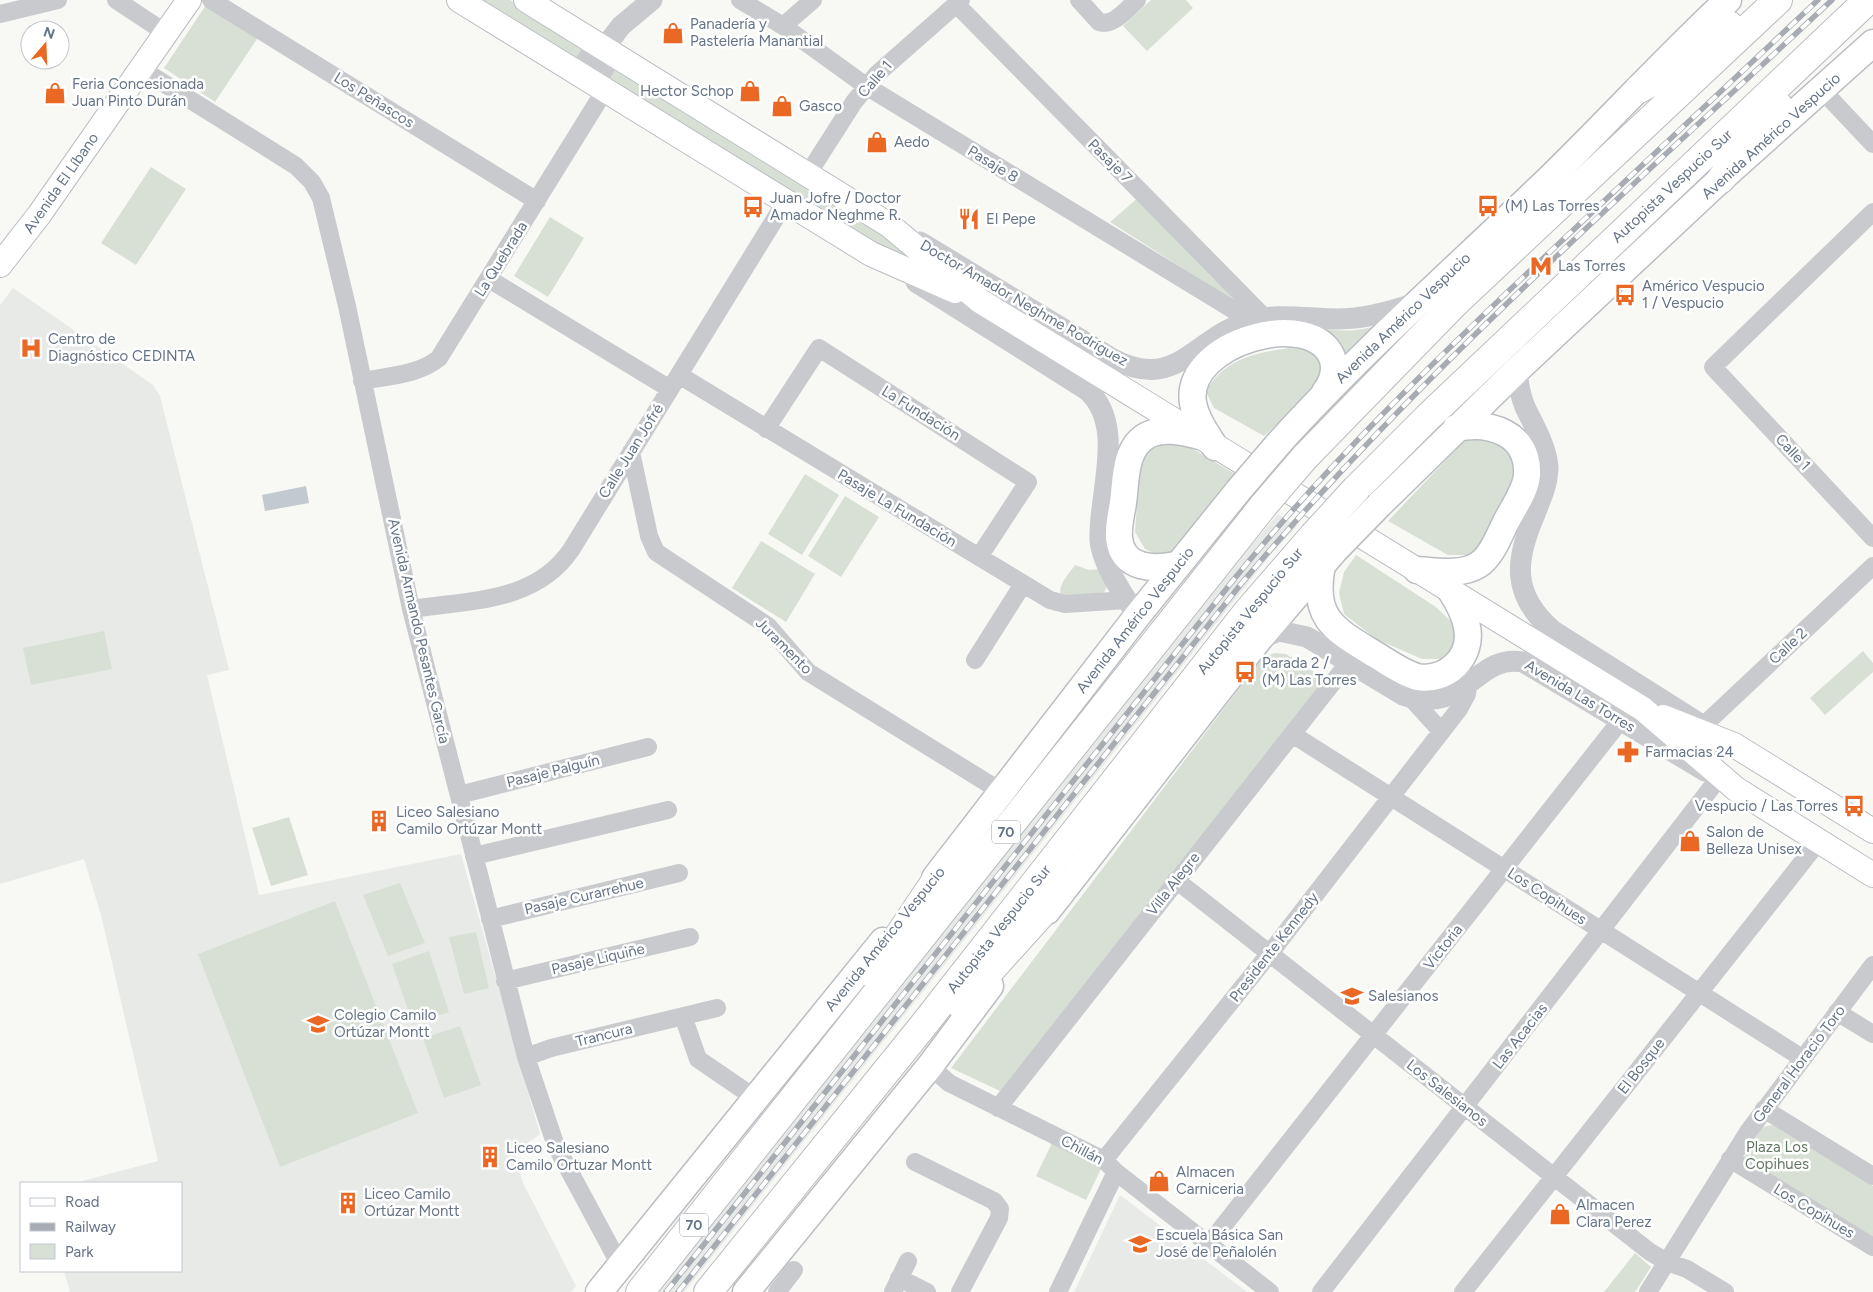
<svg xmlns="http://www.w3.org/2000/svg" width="1873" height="1292" font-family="Figtree,sans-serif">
<rect width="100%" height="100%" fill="#f8f8f5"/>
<path fill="#e8eae8" d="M13,288l140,97 7,11 69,274 -22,5 52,220 202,-41 79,280 -26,19 9,30 53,103 -5,6h-501l-6,-21h117v-88h-106l83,-22 -57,-246 -17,-56 -84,25v-579z
M1278,514l19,12 -25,27 -588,739h-26l588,-741z
M1120,1195l127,97h-173z"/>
<path fill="#d8e0d6" d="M473,0h37l74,46 -8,15z
M1151,0h35l7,8 -46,43 -24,-25z
M208,2l51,34 -44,66 -51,-34z
M616,68l276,167 37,31 -35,-7 -286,-180z
M151,167l35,22 -50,76 -35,-22z
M1139,197l101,108 -130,-83z
M550,217l34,21 -36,59 -34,-21z
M1384,323l-41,42 -37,-39c29,5 51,8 78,-3z
M1289,348c21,1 32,5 37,26l-39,41 -23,21 -50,-28 -8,-16c17,-33 49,-39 83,-44z
M1485,434l28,18 3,33 -23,43 -21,27h-24l-60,-34 79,-83z
M1178,440l57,34 -64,81 -12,1 -14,-7 -10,-17 4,-59 4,-16 14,-15z
M805,474l34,21 -37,60 -34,-21z
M845,496l34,21 -38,60 -33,-21z
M761,541l54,33 -29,48 -54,-34z
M1356,555l80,52 21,20 1,16 -12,16h-24l-46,-20 -32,-25 -5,-21 5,-21z
M1075,565l14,5 11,-1 7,16 -2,6 -6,6 -38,-1c-4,-11 8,-22 14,-31z
M104,631l8,38 -81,16 -8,-37z
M1863,651l10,12v9l-48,43 -15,-17z
M1275,653l11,1 39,25 -325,412 -49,-23 312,-411z
M289,817l19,58 -37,11 -19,-58z
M400,883l25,60 -37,13 -25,-61z
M335,901l83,212 -138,54 -82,-213z
M476,932l13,56 -25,6 -15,-57z
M429,951l20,61 -36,12 -21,-60z
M460,1026l21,59 -37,13 -21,-60z
M1773,1125l100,61v56l-132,-80 21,-35z
M1052,1143l50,24 -16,33 -50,-24z
M1635,1253l16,14 -16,25h-31z"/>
<path fill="#c2cad0" d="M306,486l3,17 -44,8 -3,-16z"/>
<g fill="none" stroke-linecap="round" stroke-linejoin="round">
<g stroke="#babdc3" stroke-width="26">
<path id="secondary" d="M459,0l412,254 84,37
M526,0l363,225 91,76 663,408 93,80 137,86
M0,265l39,-50 150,-215
M1663,717l71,28 139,86"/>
</g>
<g stroke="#babdc2" stroke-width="29">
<path id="primary" d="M1279,443c86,-95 181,-178 273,-267 59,-58 115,-119 176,-176
M1215,447c-9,-14 -19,-28 -22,-44 -10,-61 122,-98 140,-43 3,12 -1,23 -8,32
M1379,505l138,-135 204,-191 152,-136
M1179,564c-24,6 -57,6 -60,-26 -1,-11 2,-23 4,-35 3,-22 1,-56 25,-68 17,-8 35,-3 52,1
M1322,565c-11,54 13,65 54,90 13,8 27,18 41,22 30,5 56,-20 50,-50 -2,-13 -9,-25 -16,-36
M1417,570c19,1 43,6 61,-5 13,-8 20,-27 27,-41 7,-15 21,-33 22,-49 2,-42 -37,-54 -71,-47
M935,878l203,-263 100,-124
M1047,911l212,-272 76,-89
M599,1292l284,-351
M746,1292l184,-226 60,-80"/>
</g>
<g stroke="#babcc0" stroke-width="30">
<path id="motorway" d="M1639,89l21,-12 69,-52
M1721,179l57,-74
M1305,457l151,-155 322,-302
M1356,489l71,-71 441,-418
M873,974l76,-113
M960,1004l100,-111
M640,1292l624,-787
M708,1292l214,-265 326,-416 65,-75"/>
</g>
<path stroke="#c8cace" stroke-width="18" d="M116,0l50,33
M211,0l326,201
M740,0l43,26 83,60 384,234
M1079,0l20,22c14,5 28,-13 38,-22
M956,4l309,314
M0,14l58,-14
M783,26l30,-26
M141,69l155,97 16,16 9,16 26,108 64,303 115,448 30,89 64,119
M1822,90l51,54
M808,174l46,-72 23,-28 84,-74
M1873,212l-160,155 160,171
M489,279l181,110
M679,375l371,225 15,4 62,-4
M362,381c25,-5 57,-6 77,-23l166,-268
M766,429l53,-81 209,134 -49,75
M631,452l18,84 7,16 112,74 40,46 194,120
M411,609c58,-9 124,-6 160,-59l215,-349
M975,660l48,-76
M1411,698l30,33
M1703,726l170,-160
M1292,734l510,324
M459,795l189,-48
M474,856l194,-46
M1176,880l474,372 17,10 20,7 38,23
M490,919l189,-46
M505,981l185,-44
M1837,1012l36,22
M683,1016l15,43 57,39
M526,1057l25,-9 166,-40
M930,1066l19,17 155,77 12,12 154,120
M998,1108l351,-446
M1764,1109l109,67
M1730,1159l143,88
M1104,1160l166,-207 189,-244 8,-15 1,-8
M915,1162l79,39 6,8 -1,9 -39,74
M1209,1244l412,-524
M899,1278l28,14
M777,1292l17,-22
M893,1292l15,-31
M1058,1292l58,-120
M1321,1292l397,-513
M1463,1292l356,-451
M1648,1292l100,-160 125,-167"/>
<path stroke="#c8cace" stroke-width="21" d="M578,73l12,-17 14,-8 17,-22 31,-26
M595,84l10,-18 -1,-18
M920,242l193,117c64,33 81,-21 134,-37 30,-10 60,-3 91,-3 27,0 52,-7 78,-16
M916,282l171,108c40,35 11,104 13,150 2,23 24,58 38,75
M1517,370c1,12 3,25 8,37 9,19 21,38 23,60 0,17 -7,31 -13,47 -20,46 -24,80 17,116l150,95
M1259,639l20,-8 28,6 96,58c63,22 72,-42 120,-33l182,109"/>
<use href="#secondary" stroke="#fff" stroke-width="24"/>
<use href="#primary" stroke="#fff" stroke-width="26"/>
<use href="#motorway" stroke="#fff" stroke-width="28"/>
<g stroke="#a7acb3" stroke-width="5.5">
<path id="rail" d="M666,1292l569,-714c92,-113 195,-213 300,-312 94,-89 189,-177 283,-266
M678,1292l563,-708c179,-212 389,-395 591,-584"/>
</g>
<use href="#rail" stroke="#fff" stroke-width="4" stroke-dasharray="11" stroke-linecap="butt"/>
<g stroke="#babdc2" stroke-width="29" stroke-linecap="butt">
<path id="primary-bridge" d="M1238,491l41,-48
M1335,550l44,-45"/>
</g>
<g stroke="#babcc0" stroke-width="30" stroke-linecap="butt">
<path id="motorway-bridge" d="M1264,505l41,-48
M1313,536l43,-47"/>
</g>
<use href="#primary-bridge" stroke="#fff" stroke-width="26"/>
<use href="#motorway-bridge" stroke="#fff" stroke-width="28"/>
</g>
<defs>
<g id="shop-bare" transform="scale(1.725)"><path d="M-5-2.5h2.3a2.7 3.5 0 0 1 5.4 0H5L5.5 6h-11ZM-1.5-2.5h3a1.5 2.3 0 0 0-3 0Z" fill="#ea6823" stroke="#fff" stroke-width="2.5" paint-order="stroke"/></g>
<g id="bus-bare" transform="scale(1.725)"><path d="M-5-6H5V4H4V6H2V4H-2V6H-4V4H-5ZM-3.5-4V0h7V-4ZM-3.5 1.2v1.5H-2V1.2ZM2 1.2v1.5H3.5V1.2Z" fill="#ea6823" stroke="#fff" stroke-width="2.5" paint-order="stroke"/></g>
<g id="restaurant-bare" transform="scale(1.725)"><path d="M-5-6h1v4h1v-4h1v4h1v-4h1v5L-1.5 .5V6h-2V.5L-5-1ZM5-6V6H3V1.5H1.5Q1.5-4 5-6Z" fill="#ea6823" stroke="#fff" stroke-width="2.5" paint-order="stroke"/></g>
<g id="metro-bare" transform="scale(1.725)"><path d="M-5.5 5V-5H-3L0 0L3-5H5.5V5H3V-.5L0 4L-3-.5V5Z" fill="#ea6823" stroke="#fff" stroke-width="2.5" paint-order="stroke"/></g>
<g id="hospital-bare" transform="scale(1.725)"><path d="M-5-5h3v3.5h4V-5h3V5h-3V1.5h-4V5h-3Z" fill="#ea6823" stroke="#fff" stroke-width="2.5" paint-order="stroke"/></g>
<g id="pharmacy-bare" transform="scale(1.725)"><path d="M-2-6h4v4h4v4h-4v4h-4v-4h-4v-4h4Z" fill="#ea6823" stroke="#fff" stroke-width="2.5" paint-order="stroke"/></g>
<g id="building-bare" transform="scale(1.725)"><path d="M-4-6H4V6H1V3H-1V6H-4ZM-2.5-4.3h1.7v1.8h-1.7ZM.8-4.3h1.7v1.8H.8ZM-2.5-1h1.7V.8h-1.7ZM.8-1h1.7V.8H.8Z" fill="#ea6823" stroke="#fff" stroke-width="2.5" paint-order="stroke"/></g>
<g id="school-bare" transform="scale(1.725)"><path d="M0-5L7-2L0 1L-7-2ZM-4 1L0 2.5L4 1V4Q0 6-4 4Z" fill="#ea6823" stroke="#fff" stroke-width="2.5" paint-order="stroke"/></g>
</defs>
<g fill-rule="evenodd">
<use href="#shop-bare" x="673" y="33"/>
<use href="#shop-bare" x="750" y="91"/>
<use href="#shop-bare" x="55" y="93"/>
<use href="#shop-bare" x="782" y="106"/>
<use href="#shop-bare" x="877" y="142"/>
<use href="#bus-bare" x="1488" y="206"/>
<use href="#bus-bare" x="753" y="207"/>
<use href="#restaurant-bare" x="969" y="219"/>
<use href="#metro-bare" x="1541" y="266"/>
<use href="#bus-bare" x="1625" y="295"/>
<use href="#hospital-bare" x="31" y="348"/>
<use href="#bus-bare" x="1245" y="672"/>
<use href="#pharmacy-bare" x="1628" y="752"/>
<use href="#bus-bare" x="1854" y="806"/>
<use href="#building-bare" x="379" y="821"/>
<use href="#shop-bare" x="1690" y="841"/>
<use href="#school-bare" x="1352" y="996"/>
<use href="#school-bare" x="318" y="1024"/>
<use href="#building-bare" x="490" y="1157"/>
<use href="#shop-bare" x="1159" y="1181"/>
<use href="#building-bare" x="348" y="1203"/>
<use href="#shop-bare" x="1560" y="1214"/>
<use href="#school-bare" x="1140" y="1244"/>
</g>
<g text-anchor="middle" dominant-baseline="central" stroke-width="5" stroke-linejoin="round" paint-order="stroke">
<g fill="#fff" stroke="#949eab" stroke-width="1">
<rect x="992" y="820.5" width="28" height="23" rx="4"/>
<rect x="680" y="1213.5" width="28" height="23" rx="4"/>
</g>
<g font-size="14" font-weight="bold" fill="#667487">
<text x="1006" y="832">70</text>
<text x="694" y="1225">70</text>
</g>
<g font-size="15" fill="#667487" stroke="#fff" text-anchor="start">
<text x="690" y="24">Panadería y<tspan x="690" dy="17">Pastelería Manantial</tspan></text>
<text x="72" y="84">Feria Concesionada<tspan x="72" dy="17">Juan Pinto Durán</tspan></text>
<text x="734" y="91" text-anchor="end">Hector Schop</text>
<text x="799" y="106">Gasco</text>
<text x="894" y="142">Aedo</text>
<text x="770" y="198">Juan Jofre / Doctor<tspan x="770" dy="17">Amador Neghme R.</tspan></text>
<text x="1505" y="206">(M) Las Torres</text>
<text x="986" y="219">El Pepe</text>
<text x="1558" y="266">Las Torres</text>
<text x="1642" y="286">Américo Vespucio<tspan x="1642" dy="17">1 / Vespucio</tspan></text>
<text x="48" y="339">Centro de<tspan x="48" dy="17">Diagnóstico CEDINTA</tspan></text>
<text x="1262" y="663">Parada 2 /<tspan x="1262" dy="17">(M) Las Torres</tspan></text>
<text x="1645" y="752">Farmacias 24</text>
<text x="1838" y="806" text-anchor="end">Vespucio / Las Torres</text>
<text x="396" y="812">Liceo Salesiano<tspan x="396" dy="17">Camilo Ortúzar Montt</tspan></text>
<text x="1706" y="832">Salon de<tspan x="1706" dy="17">Belleza Unisex</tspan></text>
<text x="1368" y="996">Salesianos</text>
<text x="334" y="1015">Colegio Camilo<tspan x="334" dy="17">Ortúzar Montt</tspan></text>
<text x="506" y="1148">Liceo Salesiano<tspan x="506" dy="17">Camilo Ortuzar Montt</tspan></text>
<text x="1176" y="1172">Almacen<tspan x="1176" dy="17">Carniceria</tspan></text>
<text x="364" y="1194">Liceo Camilo<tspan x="364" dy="17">Ortúzar Montt</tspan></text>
<text x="1576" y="1205">Almacen<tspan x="1576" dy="17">Clara Perez</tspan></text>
<text x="1156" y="1235">Escuela Básica San<tspan x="1156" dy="17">José de Peñalolén</tspan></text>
</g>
<g font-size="15" fill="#667487" stroke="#fff">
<text transform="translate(875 79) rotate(-49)">Calle 1</text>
<text transform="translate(374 100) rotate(32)">Los Peñascos</text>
<text transform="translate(1771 136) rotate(-42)">Avenida Américo Vespucio</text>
<text transform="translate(1110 161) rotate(45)">Pasaje 7</text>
<text transform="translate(993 164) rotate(31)">Pasaje 8</text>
<text transform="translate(61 183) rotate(-55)">Avenida El Líbano</text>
<text transform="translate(1672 186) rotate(-43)">Autopista Vespucio Sur</text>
<text transform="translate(501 259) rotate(-58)">La Quebrada</text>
<text transform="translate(1024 303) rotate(30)">Doctor Amador Neghme Rodríguez</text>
<text transform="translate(1403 318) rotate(-44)">Avenida Américo Vespucio</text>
<text transform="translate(921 413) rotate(32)">La Fundación</text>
<text transform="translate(631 451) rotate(-58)">Calle Juan Jofré</text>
<text transform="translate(1793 452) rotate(47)">Calle 1</text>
<text transform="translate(897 508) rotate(31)">Pasaje La Fundación</text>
<text transform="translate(1250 611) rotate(-51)">Autopista Vespucio Sur</text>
<text transform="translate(1135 620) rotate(-52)">Avenida Américo Vespucio</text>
<text transform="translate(419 631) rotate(77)">Avenida Armando Pesantes García</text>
<text transform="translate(784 646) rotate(45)">Juramento</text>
<text transform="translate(1788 646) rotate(-43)">Calle 2</text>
<text transform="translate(1580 696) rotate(31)">Avenida Las Torres</text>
<text transform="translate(553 771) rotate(-14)">Pasaje Palguín</text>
<text transform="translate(1173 884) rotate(-52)">Villa Alegre</text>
<text transform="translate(584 896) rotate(-13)">Pasaje Curarrehue</text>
<text transform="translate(1547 896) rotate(33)">Los Copihues</text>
<text transform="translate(999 929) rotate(-52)">Autopista Vespucio Sur</text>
<text transform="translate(885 939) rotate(-51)">Avenida Américo Vespucio</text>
<text transform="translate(1274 947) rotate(-52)">Presidente Kennedy</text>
<text transform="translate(1443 947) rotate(-52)">Victoria</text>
<text transform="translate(598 959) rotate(-13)">Pasaje Liquiñe</text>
<text transform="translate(604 1035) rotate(-14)">Trancura</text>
<text transform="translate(1520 1036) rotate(-52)">Las Acacias</text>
<text transform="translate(1799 1064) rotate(-53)">General Horacio Toro</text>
<text transform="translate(1641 1066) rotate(-52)">El Bosque</text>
<text transform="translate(1447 1093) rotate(38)">Los Salesianos</text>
<text transform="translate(1082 1150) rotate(28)">Chillán</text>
<text transform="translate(1814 1211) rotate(31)">Los Copihues</text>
</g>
<g font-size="15" fill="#637961" stroke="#fff">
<text x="1777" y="1147">Plaza Los<tspan x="1777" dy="17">Copihues</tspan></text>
</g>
</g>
<rect x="20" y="1182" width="162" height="90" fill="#ffffff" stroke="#c2c7cf"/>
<rect x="30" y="1198" width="25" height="8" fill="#ffffff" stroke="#c2c7cf"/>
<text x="65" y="1207" font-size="15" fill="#667487">Road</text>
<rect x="30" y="1223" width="25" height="8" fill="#a7acb3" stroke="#c2c7cf"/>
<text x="65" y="1232" font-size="15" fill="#667487">Railway</text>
<rect x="30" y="1244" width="25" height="15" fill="#d8e0d6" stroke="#c2c7cf"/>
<text x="65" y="1257" font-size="15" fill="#667487">Park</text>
<g transform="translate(45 45) rotate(19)"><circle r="24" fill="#ffffff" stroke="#c2c7cf"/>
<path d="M0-4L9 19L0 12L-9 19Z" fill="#ea6823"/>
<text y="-8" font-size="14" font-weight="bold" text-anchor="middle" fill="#667487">N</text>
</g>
</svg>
